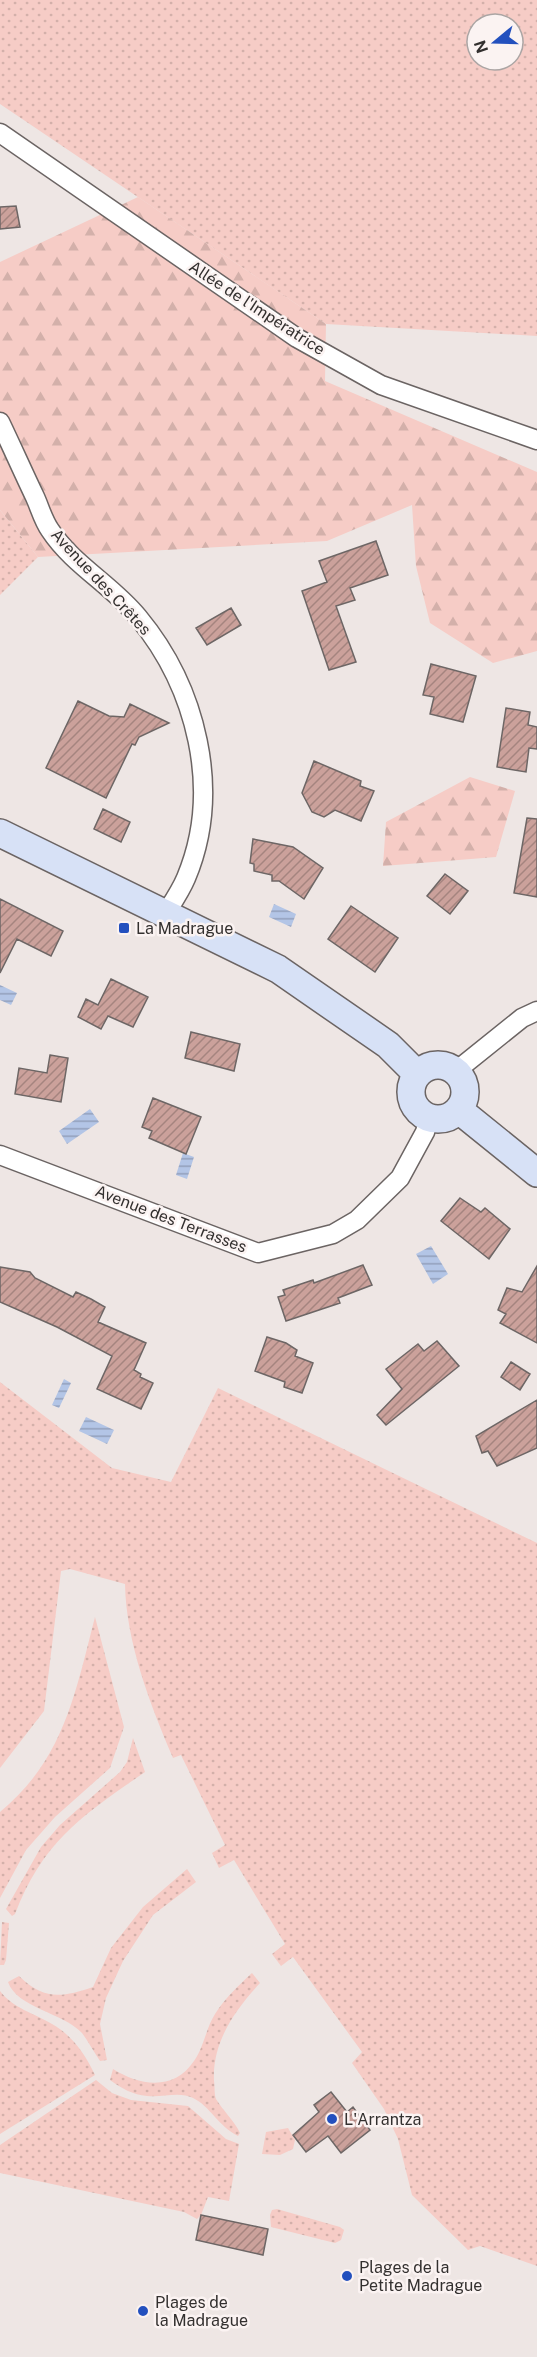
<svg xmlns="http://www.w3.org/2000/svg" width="537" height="2357" font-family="'Public Sans',sans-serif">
<defs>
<pattern id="grass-dots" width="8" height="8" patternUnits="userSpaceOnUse" patternTransform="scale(1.5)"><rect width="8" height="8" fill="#f6ccc6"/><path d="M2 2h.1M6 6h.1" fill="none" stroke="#d3b0aa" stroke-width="1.8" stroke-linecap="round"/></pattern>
<pattern id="forest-firs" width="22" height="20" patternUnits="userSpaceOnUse" patternTransform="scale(1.5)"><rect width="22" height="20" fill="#f6ccc6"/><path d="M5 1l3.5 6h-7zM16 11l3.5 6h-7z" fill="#d3b0aa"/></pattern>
<pattern id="water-rules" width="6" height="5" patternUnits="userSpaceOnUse" patternTransform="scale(1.5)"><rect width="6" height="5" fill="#b3c5e6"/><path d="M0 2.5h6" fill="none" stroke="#92a0bb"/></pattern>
<pattern id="building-hatch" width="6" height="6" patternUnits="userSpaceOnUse" patternTransform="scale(1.5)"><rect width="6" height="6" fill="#cba19b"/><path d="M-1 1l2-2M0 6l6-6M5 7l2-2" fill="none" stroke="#a5847f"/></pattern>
</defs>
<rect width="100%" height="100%" fill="#eee6e4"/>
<path fill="url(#grass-dots)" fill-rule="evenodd" d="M0,0h537v336l-211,-12 -326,-220zM477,24h36v36h-36z
M0,510l38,47 -38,38z
M0,1382l112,86 59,14 47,-94 319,155v723l-57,-20 -12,4 -56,-55 -14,-56 -14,-30 -32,-46 10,-11 -69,-95 -12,9 -9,-12 13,-10 -51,-84 -15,8 -7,-15 13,-8 -44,-90 -8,3c-23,-54 -47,-116 -48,-174l-55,-15 -9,2 -17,140 -44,57z
M95,1617l29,110 -14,41 -55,49 -29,33 -26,48v-86c64,-53 75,-118 95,-195z
M133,1738l12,34c-62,43 -102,69 -130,142l-3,2 -6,-7 35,-62 19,-22 60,-53 7,-10z
M187,1869l9,13 -43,33 -30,46 -17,37 -6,26 7,36 -7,1c-6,-9 -12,-20 -18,-28 -18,-20 -65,-25 -74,-51l11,-6c25,24 42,22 74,11l18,-39 32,-41z
M2,1922l7,1 -3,37 -2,5h-4z
M252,1973l8,10c-25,27 -48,59 -46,98 1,5 0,13 2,18 7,12 18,21 24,34l-2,3c-20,-10 -28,-30 -45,-38 -14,-7 -31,0 -46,-2 -14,-1 -26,-8 -37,-16l3,-11c27,17 61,22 81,-8 10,-14 12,-33 21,-47 10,-16 23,-28 37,-41z
M0,1991c14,18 34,22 52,33 21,12 33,30 43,51l-95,59z
M96,2080l16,13 19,7 57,6 38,33 13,5 -10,57 -21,-4 -7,18 -4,4 -13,-7 -184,-39v-28z
M288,2128l7,12 -2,9 -13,6 -18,-1 4,-22z
M277,2209l63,18 4,3 -3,10 -6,3 -64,-16 -1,-12 2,-5z"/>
<path fill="url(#forest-firs)" d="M138,197l188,127 -1,57 212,91v179l-44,12 -63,-40 -14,-57 -4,-61 -85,36 -289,16 -38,-47v-248z
M470,777l45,14 -19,66 -113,9 3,-44z"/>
<path fill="url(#water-rules)" d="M274,904l22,10 -5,13 -22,-10z
M0,985l17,8 -6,12 -11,-5z
M90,1109l9,13 -32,22 -8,-13z
M183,1153l11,4 -7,22 -11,-4z
M431,1246l17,28 -15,10 -17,-30z
M64,1379l7,4 -12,25 -7,-3z
M86,1417l28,13 -7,14 -28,-13z"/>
<path fill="url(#building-hatch)" stroke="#6d6665" stroke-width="1.5" d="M16,206l4,21 -20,2v-22z
M376,541l12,34 -38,13 5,12 -19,6 20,56 -27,8 -27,-79 25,-9 -8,-21z
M231,608l10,17 -34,20 -11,-17z
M431,664l45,12 -13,46 -33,-8 4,-17 -11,-2z
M78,701l31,15 15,1 6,-13 39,19 -30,14 -4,8 -3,-1 -26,54 -60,-30z
M506,708l24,4 -2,13 9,2v22l-8,-1 -3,24 -29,-5z
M314,761l47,20 -1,5 14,5 -13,30 -26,-11 -11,7 -12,-5 -10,-19z
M103,809l27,13 -9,20 -27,-13z
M527,818l10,1v78l-23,-4z
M253,839l40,8 30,21 -19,31 -25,-18h-7v-6l-18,-4v-7l-4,-1z
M445,874l23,17 -18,23 -23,-18z
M0,899l63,32 -12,25 -34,-17 -17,34z
M351,906l47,32 -23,34 -47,-33z
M111,979l37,18 -15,30 -25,-11 -7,13 -23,-12 8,-18 12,6z
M191,1032l49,12 -6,27 -49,-13z
M50,1055l18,3 -7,44 -46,-8 4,-26 28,5z
M153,1098l48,19 -15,37 -37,-16 3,-7 -10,-4z
M460,1198l21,14 4,-4 25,21 -21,30 -48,-38z
M363,1265l9,20 -34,13 2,5 -54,18 -8,-24 7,-2 -2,-5 30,-10 1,3z
M537,1266v77l-37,-20 6,-9 -8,-4 9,-22 15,4z
M0,1267l30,5 5,6 38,19 3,-5 15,7 14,8 -7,15 48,21 -12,27 7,4 -1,3 13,6 -12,26 -44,-20 15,-33 -55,-29 -57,-25z
M267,1337l19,6 11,7 -2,6 18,7 -11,30 -18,-6 1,-5 -30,-11z
M437,1341l22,25 -73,59 -9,-10 25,-26 -16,-20 32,-25 6,7z
M511,1362l19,12 -10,16 -19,-13z
M537,1400v48l-40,18 -9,-15 -6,2 -6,-17z
M331,2092l16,20 6,-5 17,23 -29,23 -13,-17 -22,16 -13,-17 26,-23 -5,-7z
M201,2215l67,14 -5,26 -67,-15z"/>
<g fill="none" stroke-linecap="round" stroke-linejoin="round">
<g stroke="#6b6463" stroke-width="21">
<path id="street" d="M0,133l297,205 84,47 156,55
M0,422c12,25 23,50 35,75 5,11 8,23 15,33 23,35 62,55 88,87 58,70 85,173 48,261 -5,12 -13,24 -20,35
M456,1071l66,-53 15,-7
M0,1155l258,98 75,-19 24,-14 43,-42 25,-46 4,-14"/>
</g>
<g stroke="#6b6463" stroke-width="30">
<path id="secondary" d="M0,833l278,136 110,76 29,29
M411 1092a27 27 0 1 1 54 0a27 27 0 1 1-54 0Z
M459,1110l78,63"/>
</g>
<use href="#street" stroke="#fff" stroke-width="18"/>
<use href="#secondary" stroke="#d7e1f6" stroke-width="27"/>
</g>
<g fill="#2350be" stroke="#fbf3f2" stroke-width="2">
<rect x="118" y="922" width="12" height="12" rx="3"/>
<circle cx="332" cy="2119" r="6"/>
<circle cx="347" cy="2276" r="6"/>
<circle cx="143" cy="2311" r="6"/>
</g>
<g text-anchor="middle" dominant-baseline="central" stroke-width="5" stroke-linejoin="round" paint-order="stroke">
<g font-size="16" fill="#33302f" stroke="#fbf3f2">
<text transform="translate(257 308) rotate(33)">Allée de l'Impératrice</text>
<text transform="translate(101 582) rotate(47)">Avenue des Crêtes</text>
<text transform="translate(171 1219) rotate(21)">Avenue des Terrasses</text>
</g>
<g font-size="16" fill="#33302f" stroke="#fbf3f2" text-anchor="start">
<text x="136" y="928">La Madrague</text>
<text x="344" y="2119">L'Arrantza</text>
<text x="359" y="2267">Plages de la<tspan x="359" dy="18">Petite Madrague</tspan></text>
<text x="155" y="2302">Plages de<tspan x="155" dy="18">la Madrague</tspan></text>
</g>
</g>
<g transform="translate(495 42) rotate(251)"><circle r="28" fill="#fbf3f2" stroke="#aba5a4" stroke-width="1.5"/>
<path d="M0-4.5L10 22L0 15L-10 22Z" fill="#2350be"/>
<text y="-9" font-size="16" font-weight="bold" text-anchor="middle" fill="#33302f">N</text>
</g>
</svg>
